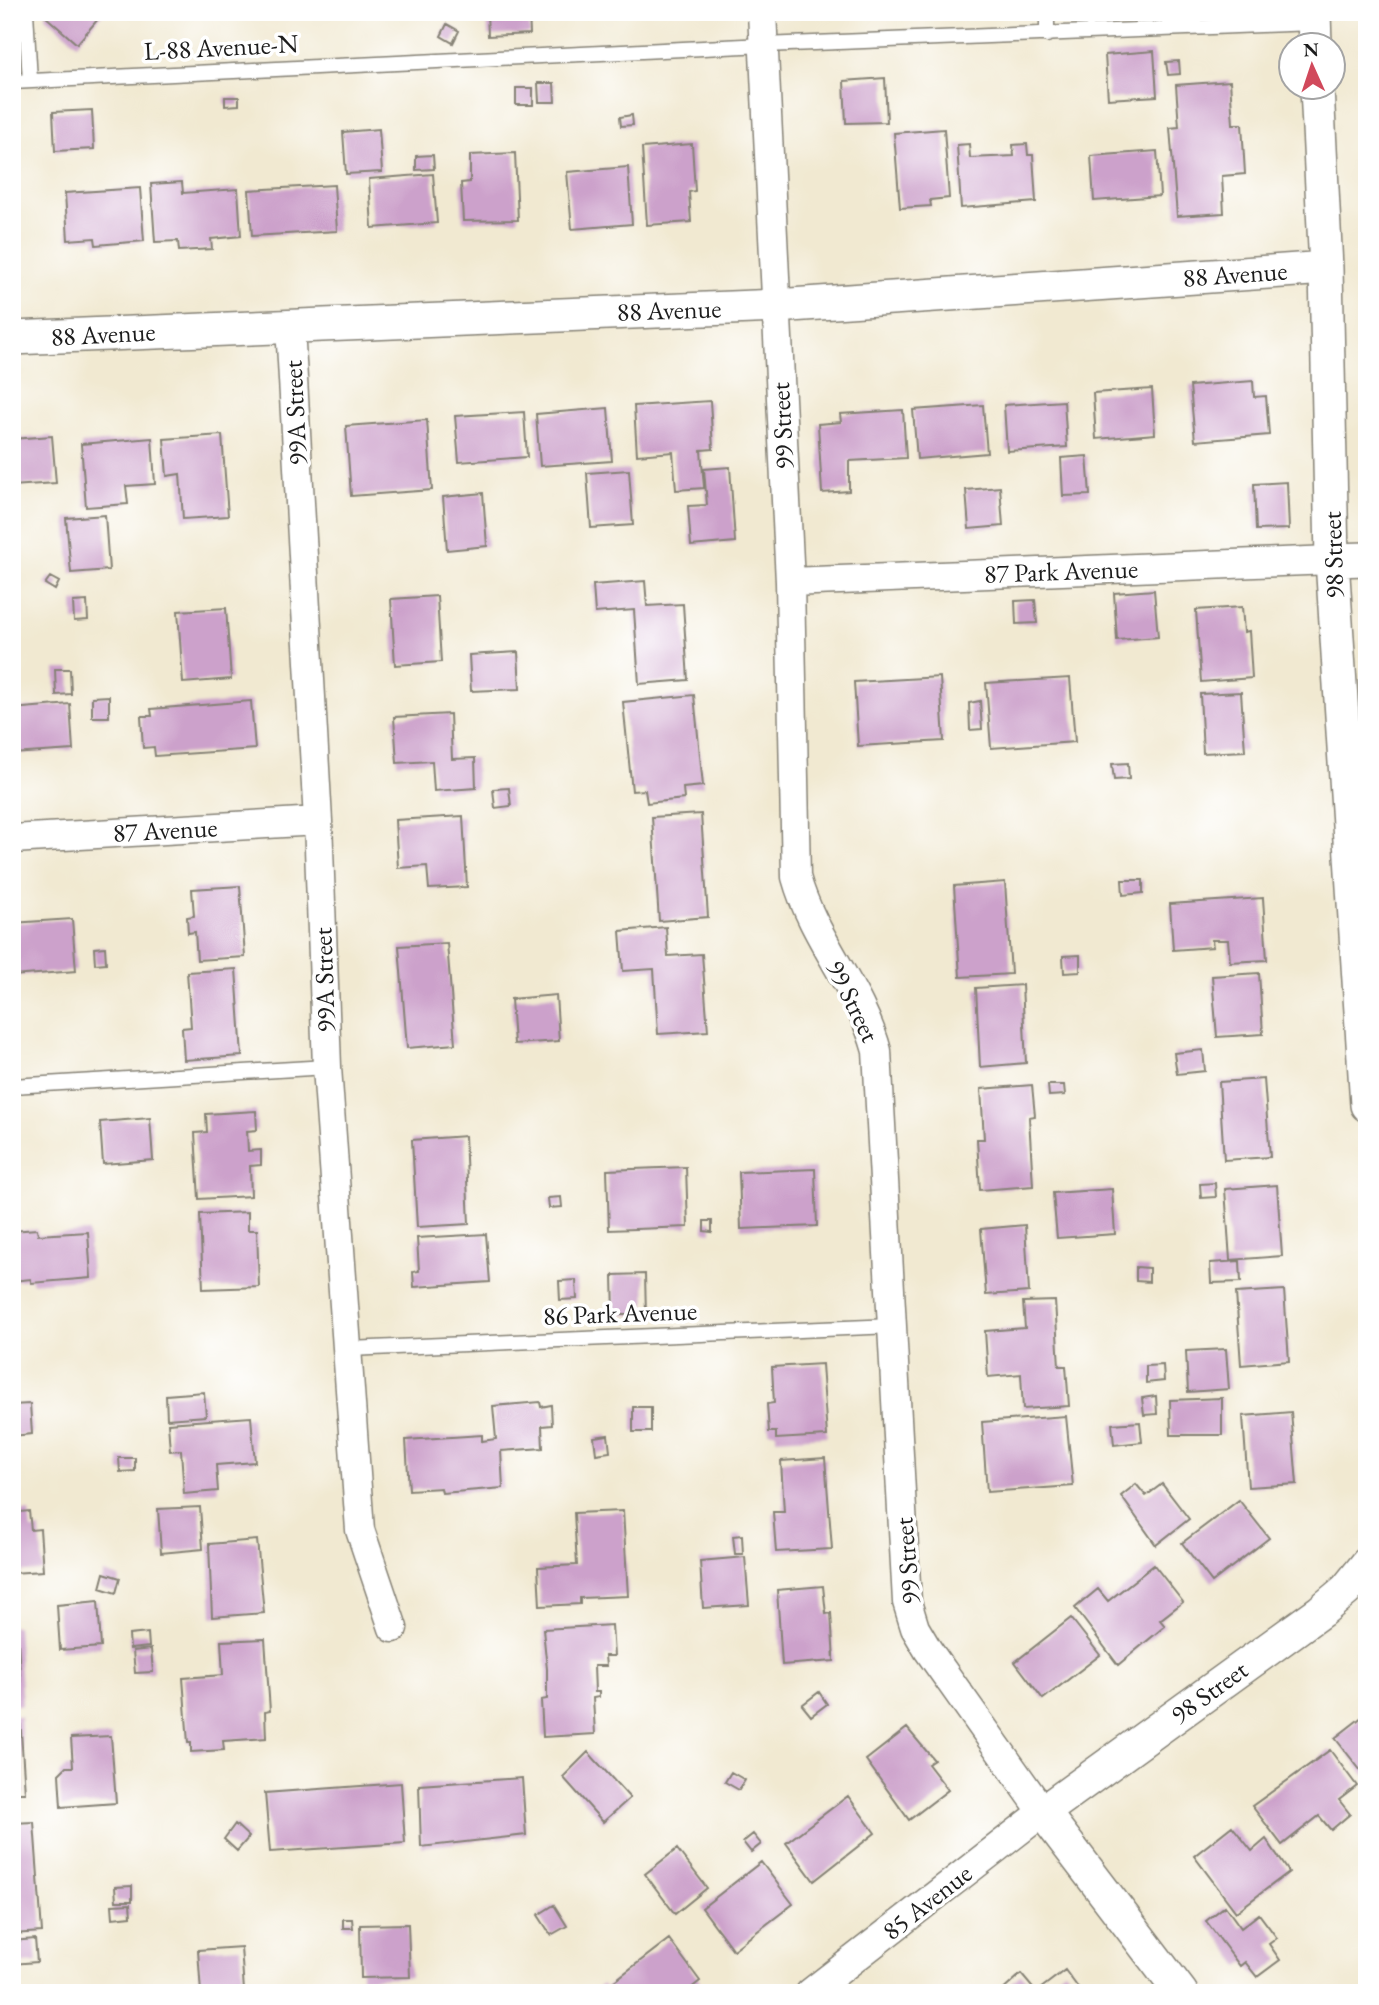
<svg xmlns="http://www.w3.org/2000/svg" width="1379" height="2005" font-family="'EB Garamond',serif">
<rect width="100%" height="100%" fill="#fff"/>
<filter id="ink" filterUnits="userSpaceOnUse"><feTurbulence type="fractalNoise" baseFrequency=".0143" numOctaves="2"/><feDisplacementMap in="SourceGraphic" scale="14" xChannelSelector="R" yChannelSelector="G"/><feConvolveMatrix kernelMatrix="1 2 1 2 8 2 1 2 1" color-interpolation-filters="sRGB"/></filter>
<filter id="wash" filterUnits="userSpaceOnUse"><feTurbulence type="fractalNoise" baseFrequency=".00686" numOctaves="4" result="noise"/><feDisplacementMap in="SourceGraphic" scale="28" xChannelSelector="R" yChannelSelector="G"/><feGaussianBlur stdDeviation="1.57" result="paint"/><feColorMatrix in="noise" values="0 0 0 0 0 0 0 0 0 0 0 0 0 0 0 0 0 1.4 0 .05"/><feComposite in="paint" operator="in"/></filter>
<g filter="url(#wash)">
<rect width="100%" height="100%" fill="#f1e9d1"/>
<g id="blocks">
<path fill="#cca1cb" d="M49,12h55l-27,32 -32,-28z
M487,12h42l1,22 -42,2z
M447,24l12,7 -6,12 -12,-7z
M1154,51l3,45 -49,3 -3,-44z
M1179,61l1,13 -12,1 -2,-13z
M885,78l2,44 -41,1 -2,-42z
M1230,81l3,43h9l3,50 -23,2 2,37 -47,3 -7,-88 9,-1 -3,-42z
M538,83h16l1,19h-16z
M516,88h17v17h-17z
M225,97h14v8l-14,1z
M92,110l2,39 -39,2 -2,-39z
M632,115l1,10 -12,1 -1,-9z
M379,129l3,43 -36,2 -3,-42z
M944,129l5,69 -19,2 1,6 -31,2 -6,-75z
M692,144l3,47 -6,1 2,30 -44,3 -5,-77z
M969,144l1,14 44,-2 -1,-11 14,-1 1,11h5l3,47 -75,6 -4,-63z
M1157,151l3,45 -66,5 -3,-45z
M515,153l3,67 -55,1 -2,-38 9,-1v-27z
M433,155l1,14 -18,1v-14z
M628,167l4,57 -60,5 -5,-57z
M433,174l4,49 -65,5 -3,-49z
M182,182l1,11 55,-4 3,47 -30,3 1,10 -33,2 -1,-10 -23,1 -4,-58z
M334,185l3,46 -85,5 -3,-46z
M140,188l4,53 -48,4 -1,-7 -27,2 -3,-47z
M17,210l3,23 -8,1v-23z
M1253,381l1,16 12,-1 3,39 -74,6 -5,-55z
M1152,389l3,45 -59,5 -3,-46z
M710,401l3,48 -12,1 3,38 -28,2 -3,-38 -36,3 -3,-49z
M1064,401l3,46 -60,4 -3,-46z
M983,405l4,48 -70,6 -4,-49z
M608,408l4,53 -72,5 -4,-52z
M903,410l3,48 -57,3v30l-27,2 -4,-69 23,-2 -1,-8z
M524,412l3,45 -68,5 -4,-46z
M427,420l5,70 -81,6 -5,-70z
M222,435l6,81 -45,3 -3,-45 -13,2 -3,-37z
M52,436l4,47 -44,3v-47z
M152,438l3,46 -29,2 2,18 -42,3 -5,-63z
M1087,456l3,39 -27,1 -2,-38z
M730,467l5,75 -44,4 -3,-40 19,-1 -3,-36z
M629,470l4,55 -42,3 -4,-55z
M1287,482l2,47 -33,1 -2,-46z
M1000,487l3,39 -34,3 -3,-39z
M483,493l4,53 -40,4 -4,-53z
M105,515l4,55 -38,3 -5,-55z
M50,577l9,5 -4,8 -10,-6z
M645,581l2,25 36,-2 5,76 -49,4 -5,-74 -39,3 -2,-28z
M1154,590l4,47 -41,3 -3,-47z
M437,596l4,66 -46,3 -4,-66z
M1035,600l2,23 -21,1 -1,-23z
M87,601l1,19 -14,1 -1,-19z
M1242,607l2,25 5,-1 3,47 -51,4 -5,-72z
M226,608l5,71 -48,4 -5,-72z
M518,652l2,37 -49,2 -2,-36z
M55,669h15l1,25 -15,1z
M940,677l4,64 -86,5 -4,-64z
M1070,678l5,64 -84,6 -5,-65z
M1241,692l4,59 -42,2 -3,-59z
M694,695l9,91 -20,2 1,11 -37,4 -2,-13 -13,1 -9,-89z
M109,696v21h-17v-20z
M251,701l4,48 -100,7 -1,-9 -11,1 -2,-32h11l-1,-7z
M980,701l2,28 -12,1 -1,-27z
M70,704l3,46 -61,4v-45z
M450,714l2,45 23,-1 1,30 -42,3 -2,-30 -35,2 -3,-46z
M1128,763l1,16 -15,1 -2,-16z
M509,788l2,18 -16,2 -2,-19z
M701,814l7,103 -49,4 -7,-104z
M463,816l4,71 -38,2 -2,-23 -29,2 -3,-48z
M1122,880h21v13l-20,2z
M1005,882l6,92 -51,3 -6,-91z
M240,886l5,71 -48,3 -2,-28 -7,1 -1,-16 7,-1 -2,-27z
M1263,898l4,62 -37,2 -2,-22h-16l1,7 -40,3 -3,-46z
M72,919l4,52 -64,5v-53z
M666,927l2,29 34,-2 6,77 -50,3 -4,-65 -31,2 -3,-40z
M447,943l8,101 -48,4 -8,-102z
M105,947l1,16 -11,1 -1,-16z
M1080,955v17l-16,1 -1,-17z
M236,969l6,87 -58,4 -2,-32 9,-1 -4,-55z
M1259,973l4,61 -46,3 -5,-61z
M1022,985l4,78 -46,4 -4,-79z
M556,995l3,46 -45,3 -3,-45z
M1203,1050l2,21 -28,3 -3,-21z
M1264,1079l6,78 -46,3 -5,-78z
M1032,1085l3,31 -6,1 4,69 -53,4 -3,-51h7l-3,-50z
M1048,1085h16l1,10 -16,1z
M256,1111l1,19 -10,1 1,20 13,-1v15l-11,1 1,30 -52,3 -4,-66 12,-1 -1,-18z
M150,1118l3,42 -50,4 -3,-42z
M465,1136l4,88 -52,3 -5,-87z
M686,1167l2,60 -79,3 -2,-60z
M815,1169l2,57 -76,3 -2,-57z
M1215,1183l1,14 -15,1 -1,-14z
M1277,1185l5,71 -52,4 -5,-71z
M1112,1189l3,45 -58,4 -4,-45z
M561,1197l1,10 -13,1 -1,-10z
M248,1212v18h9l2,57 -56,2 -3,-75z
M704,1221h8v11l-8,-1z
M1025,1225l4,67 -43,3 -5,-66z
M37,1229l1,6 50,-3 3,46 -60,5v-4l-19,2v-50z
M486,1234l4,48 -76,5 -1,-15 6,-1 -2,-33z
M1240,1261l1,21 -30,1 -1,-20z
M1136,1267l13,1v14l-13,-1z
M645,1274l1,41h-32l-1,-40z
M576,1280l1,19 -17,1 -1,-19z
M1284,1290l5,71 -48,4 -5,-72z
M1055,1301l4,65h7l3,40 -46,3 -2,-35 -33,3 -3,-46 40,-3 -2,-26z
M1226,1349l3,40 -41,3 -2,-41z
M822,1364l5,72 -51,3v-7h-7l-2,-28 7,-1 -2,-36z
M1163,1365l1,16 -18,2v-17z
M204,1392l2,24 -39,3 -1,-24z
M1156,1396l1,18 -13,1 -2,-17z
M1222,1398v37h-51l-1,-35z
M540,1402l1,5 10,-2 1,20 -10,1 1,22 -42,3 2,37 -61,5 -1,-5 -32,2 -3,-50 76,-5v6l14,-2 -3,-33z
M30,1404l2,30 -20,2v-31z
M633,1407h18v25h-18z
M1291,1412l6,72 -49,3 -5,-71z
M1066,1416l7,70 -86,6 -5,-70z
M251,1417l4,45 -39,3 2,26 -34,3 -3,-44 -11,1 -2,-28z
M1140,1422l2,20 -28,3 -2,-21z
M608,1435l2,17 -14,2 -2,-17z
M119,1458h16v13l-15,1z
M825,1458l7,91 -56,3 -3,-40h11l-3,-51z
M1136,1484l10,12 16,-12 27,35 -33,26 -35,-49z
M1239,1500l30,38 -57,44 -30,-39z
M200,1507l3,42 -42,4 -3,-44z
M29,1511l2,19 9,-1 3,42 -31,2v-60z
M623,1511l5,85 -48,2v6l-40,2 -2,-39 39,-2 -3,-52z
M742,1535l1,19h-8l-2,-18z
M257,1540l7,73 -52,4 -3,-73z
M745,1557l4,48 -46,3 -3,-47z
M1154,1565l29,37 -23,18 5,6 -47,39 -43,-57 23,-19 10,12z
M104,1573l16,5 -4,15 -16,-5z
M823,1586l3,28 5,-1 3,48 -52,4 -5,-75z
M98,1601l3,46 -41,3 -3,-45z
M1071,1618l29,37 -57,44 -28,-37z
M612,1625l2,31h-9l1,10h-12l1,26h4v5l-6,1 2,36 -52,3 -2,-37 6,-1v-30l-4,-40z
M12,1626h5l5,79h-10z
M148,1633l1,14 -19,2 -1,-14z
M265,1639l5,72 -5,1 1,26 -43,3 1,9 -33,2v-9h-3l-5,-65 40,-3 -2,-34z
M151,1649l2,23 -18,1 -2,-22z
M819,1692l8,12 -16,12 -9,-11z
M1367,1713v61l-2,2 -30,-38z
M12,1716h8l5,77h-13z
M907,1728l27,32 -6,4 20,26 -39,30 -43,-60z
M111,1736l5,67 -55,4 -2,-33 7,-7h7l-2,-29z
M1330,1750l27,36 -18,14 11,14 -19,16 -12,-14 -37,29 -30,-39z
M588,1752l42,46 -27,24 -40,-45z
M731,1772l14,8 -6,10 -14,-8z
M522,1778l4,57 -105,12 -2,-62z
M401,1783l4,60 -135,9 -5,-59z
M848,1796l27,37 -61,48 -28,-38z
M34,1822l8,110 -30,2v-111z
M235,1824l14,13 -12,14 -13,-12z
M1232,1826l20,25 14,-12 23,33 -53,40 -42,-56z
M753,1834l8,10 -10,8 -8,-10z
M677,1849l30,39 -32,26 -30,-40z
M761,1862l32,42 -60,46 -31,-42z
M132,1886v15h-16l-1,-14z
M130,1904l1,12 -18,2 -1,-13z
M554,1905l13,21 -16,9 -13,-20z
M1225,1906l16,22 18,-14 18,24 -8,6 11,16 -23,17 -12,-15 -5,4 -34,-45z
M343,1919h9l1,9h-10z
M408,1924l2,53 -49,1 -1,-53z
M35,1939l2,23 -25,2v-23z
M669,1939l31,42 -15,12h-93l10,-9 3,4z
M241,1947l3,44 -43,2 -3,-43z
M1065,1970l17,23h-82l21,-19 15,18z"/>
</g>
</g>
<g filter="url(#ink)">
<use href="#blocks" fill-opacity="0" stroke="#868276" stroke-width="2"/>
<g fill="none" stroke-linecap="round" stroke-linejoin="round">
<g stroke="#868276" stroke-width="17">
<path id="service" d="M26,12l4,69
M1047,12v23
M12,82l752,-37 550,-22
M12,1086l315,-19
M349,1349l544,-23"/>
</g>
<g stroke="#868276" stroke-width="31">
<path id="minor" d="M762,12l28,570 6,295c17,62 64,111 81,174l30,551 8,26 13,22 115,162 -233,181
M290,326l28,495 9,246 33,463 33,98
M790,582l542,-22
M12,839l306,-18"/>
</g>
<g stroke="#868276" stroke-width="36">
<path id="tertiary" d="M1314,12l1,34
M1317,88l9,180 6,292 35,545
M12,338l764,-32 550,-38
M1332,560l35,-1
M1181,1993l-138,-181 278,-201 25,-21 21,-26"/>
</g>
<use href="#service" stroke="#fff" stroke-width="14"/>
<use href="#minor" stroke="#fff" stroke-width="28"/>
<use href="#tertiary" stroke="#fff" stroke-width="33"/>
</g>
</g>
<g text-anchor="middle" dominant-baseline="central" stroke-width="7" stroke-linejoin="round" paint-order="stroke">
<g font-size="26" fill="#1c1c1c" stroke="#fff">
<text transform="translate(221 47) rotate(-3)">L-88 Avenue-N</text>
<text transform="translate(1235 274) rotate(-4)">88 Avenue</text>
<text transform="translate(669 310) rotate(-2)">88 Avenue</text>
<text transform="translate(103 334) rotate(-3)">88 Avenue</text>
<text transform="translate(295 413) rotate(-93)">99A Street</text>
<text transform="translate(782 426) rotate(-93)">99 Street</text>
<text transform="translate(1333 555) rotate(-92)">98 Street</text>
<text transform="translate(1061 571) rotate(-2)">87 Park Avenue</text>
<text transform="translate(165 830) rotate(-3)">87 Avenue</text>
<text transform="translate(324 980) rotate(-92)">99A Street</text>
<text transform="translate(853 1001) rotate(64)">99 Street</text>
<text transform="translate(620 1313) rotate(-2)">86 Park Avenue</text>
<text transform="translate(907 1561) rotate(-95)">99 Street</text>
<text transform="translate(1209 1692) rotate(-36)">98 Street</text>
<text transform="translate(927 1902) rotate(-38)">85 Avenue</text>
</g>
</g>
<rect width="1379" height="2005" fill="none" stroke="#fff" stroke-width="42"/>
<g transform="translate(1312 66) rotate(357)"><circle r="33" fill="#ffffff" stroke="#a4a4a4" stroke-width="2"/>
<path d="M0-5L12 26L0 18L-12 26Z" fill="#d1495b"/>
<text y="-10" font-size="19" font-weight="bold" text-anchor="middle" fill="#1c1c1c">N</text>
</g>
</svg>
